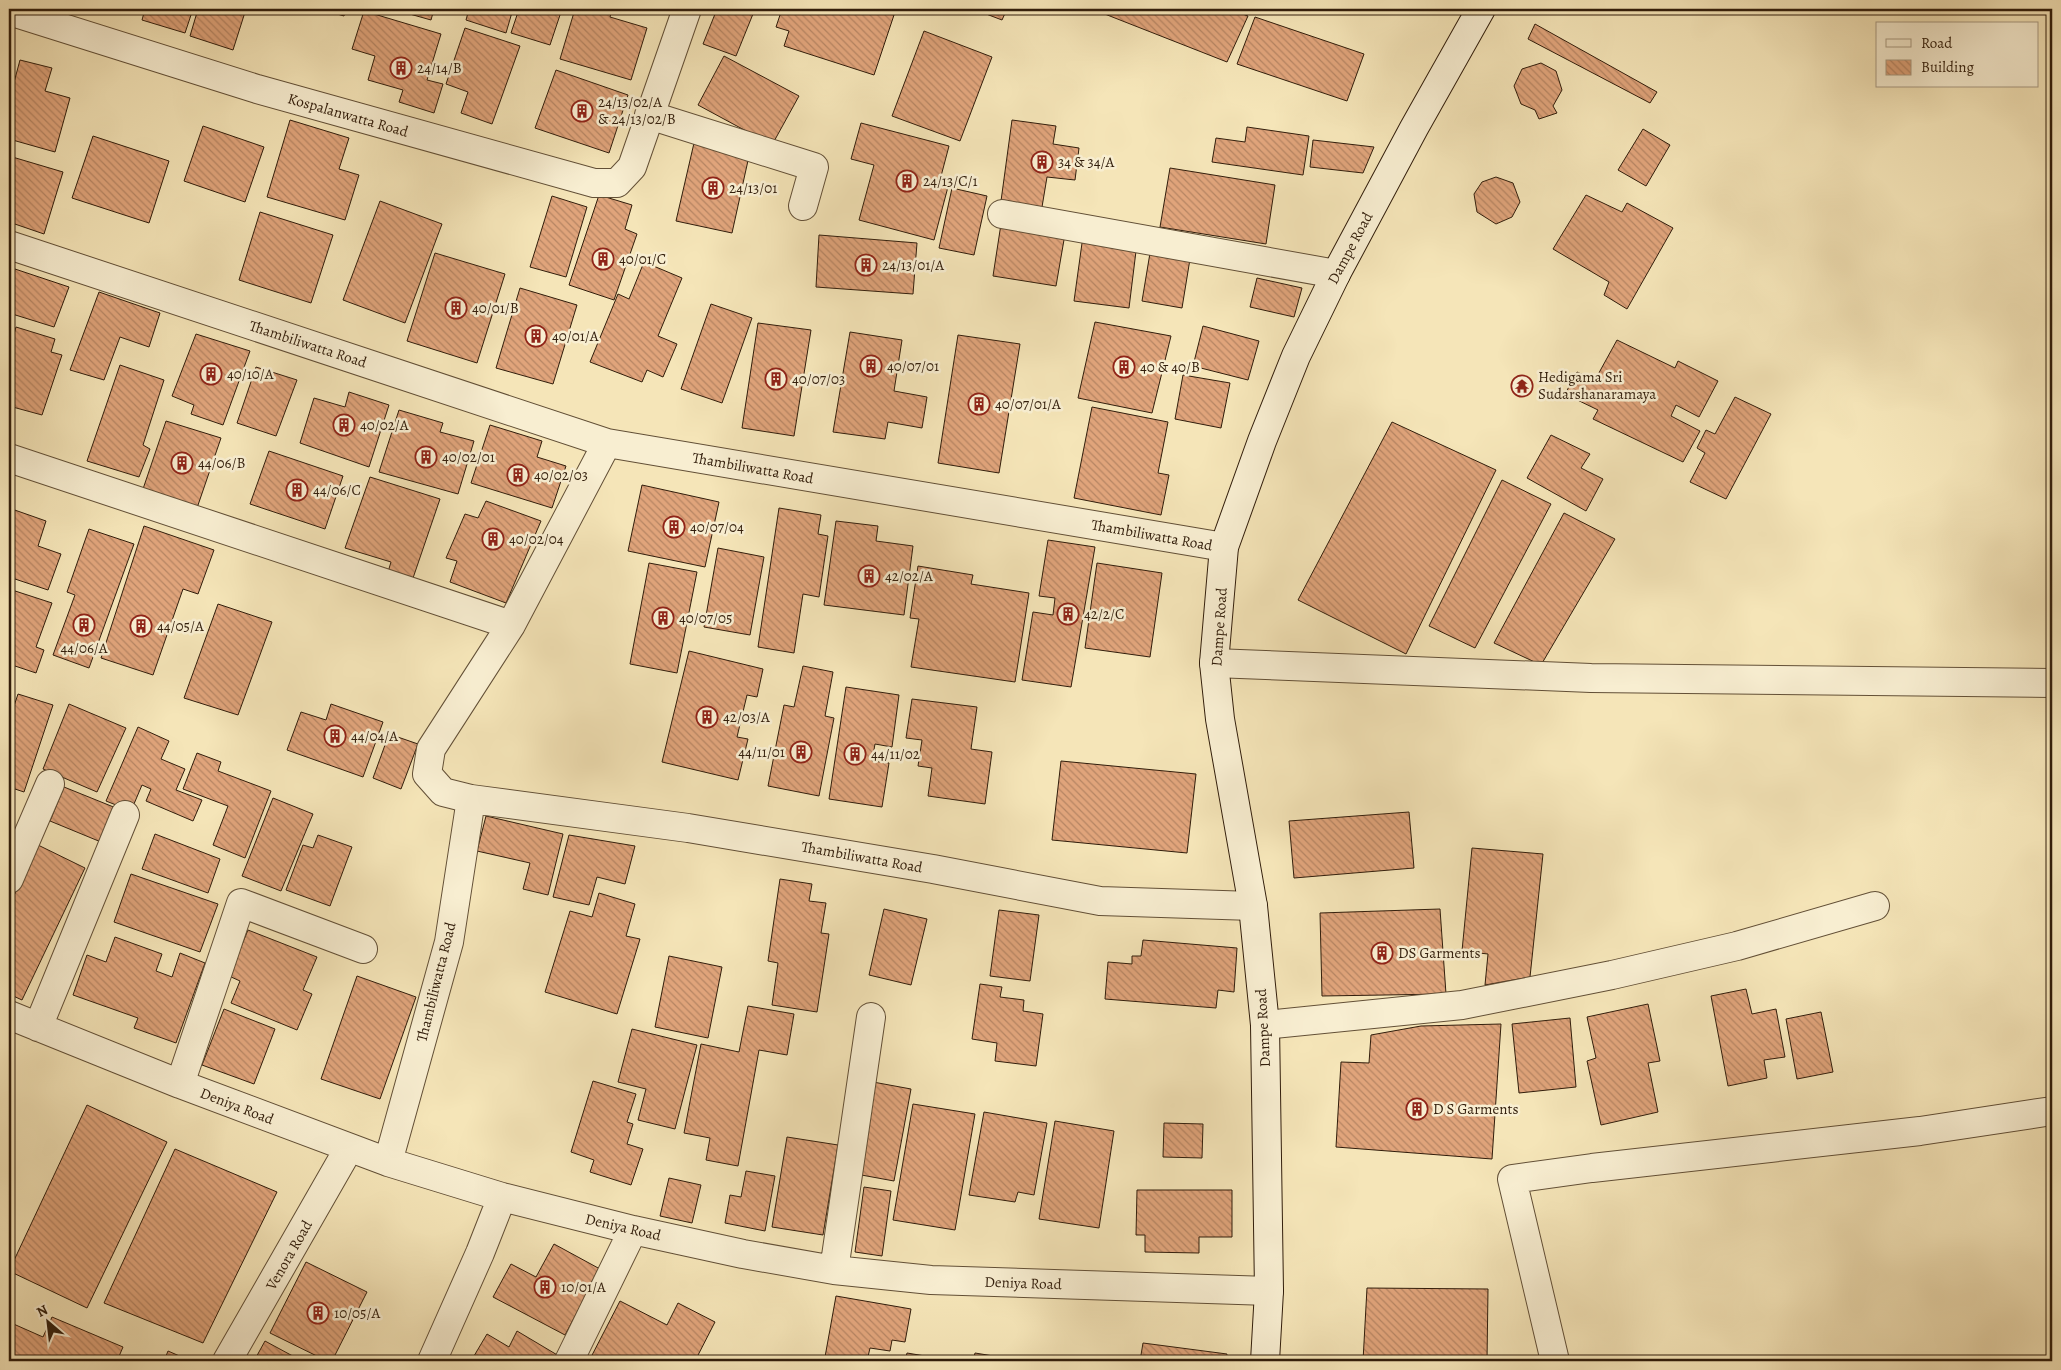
<svg xmlns="http://www.w3.org/2000/svg" width="2061" height="1370" font-family="Alegreya,serif">
<defs>
<pattern id="building-back-hatch" width="6" height="6" patternUnits="userSpaceOnUse" patternTransform="scale(1.25)"><rect width="6" height="6" fill="#e0a47b"/><path d="M-1 5l2 2M0 0l6 6M5-1l2 2" fill="none" stroke="#b68563"/></pattern>
</defs>
<rect width="100%" height="100%" fill="#f5e5b8"/>
<filter id="stains"><feTurbulence type="fractalNoise" baseFrequency=".004" numOctaves="4"/><feColorMatrix values="0 0 0 0 .2 0 0 0 0 .09 0 0 0 0 .02 0 0 0 .5 -.17"/></filter>
<radialGradient id="worn" r=".72"><stop offset=".6" stop-color="#630" stop-opacity="0"/><stop offset="1" stop-color="#630" stop-opacity=".3"/></radialGradient>
<path fill="url(#building-back-hatch)" stroke="#311d0b" d="M145,9h48l-8,24 -43,-13z
M198,9h48l-13,41 -43,-14z
M320,9h26l-2,7z
M392,9h42l-3,11z
M469,9h44l-7,24 -40,-13z
M519,9h43l-12,36 -39,-12z
M575,9h37l-2,8 37,11 -16,52 -71,-21z
M717,9h38l-19,47 -33,-12z
M782,9h103l10,3 -21,63 -90,-29 5,-15 -13,-4z
M973,9h34l-5,11z
M1092,9h138l18,7 -21,46z
M364,11l77,23 -14,46 16,4 -9,29 -35,-11 4,-12 -35,-10 7,-24 -23,-7z
M1255,17l109,37 -17,47 -110,-37z
M1535,24l122,68 -7,11 -122,-64z
M465,28l55,18 -28,78 -31,-11 7,-21 -22,-8z
M924,31l68,26 -32,84 -68,-25z
M724,56l75,40 -27,49 -74,-40z
M20,60l32,8 -7,23 25,7 -15,54 -46,-13v-38z
M1541,63l15,8 6,19 -9,16 4,7 -18,6 -4,-9 -14,-6 -7,-18 8,-17z
M556,70l72,25 -19,58 -74,-25z
M290,120l59,18 -10,31 20,6 -14,45 -78,-23z
M1012,120l44,6 -3,18 26,4 -4,32 -28,-3 -5,30 -41,-6z
M861,123l88,23 -9,34 9,3 -15,57 -75,-20 15,-55 -23,-6z
M203,126l61,21 -19,55 -61,-21z
M1247,127l62,9 -6,39 -91,-13 4,-24 29,4z
M1643,129l27,16 -24,41 -28,-16z
M93,136l76,25 -20,62 -77,-25z
M1313,140l61,7 -11,26 -53,-6z
M694,143l55,13 -17,77 -56,-12z
M9,156l54,16 -19,62 -35,-12z
M1170,168l105,17 -9,59 -106,-17z
M1496,177l17,6 7,19 -8,15 -16,7 -19,-12 -3,-18 8,-12z
M952,188l35,8 -13,59 -35,-7z
M599,195l33,10 -7,24 12,5 -23,66 -45,-15z
M1586,195l36,17 5,-9 46,25 -46,81 -23,-14 5,-13 -56,-33z
M552,196l35,11 -21,70 -36,-10z
M380,201l62,23 -37,99 -62,-23z
M260,212l73,23 -22,68 -72,-23z
M1001,224l64,10 -9,52 -63,-10z
M819,235l98,8 -4,51 -97,-7z
M1083,236l54,7 -8,65 -55,-7z
M435,253l70,21 -28,89 -70,-22z
M1150,253l40,6 -8,49 -40,-7z
M644,262l38,16 -24,58 19,8 -14,33 -16,-7 -5,12 -52,-20 28,-68 11,5z
M9,267l60,20 -15,40 -45,-14z
M1257,278l45,10 -8,29 -44,-10z
M520,288l57,17 -24,79 -57,-16z
M99,292l61,21 -11,34 -29,-10 -16,43 -34,-10z
M711,304l41,14 -30,85 -41,-14z
M1095,322l76,14 -19,77 -74,-15z
M758,323l53,7 -17,106 -52,-8z
M1203,326l56,15 -11,39 -55,-14z
M16,327l39,12 -4,13 11,3 -20,60 -33,-9v-54z
M850,332l52,8 -8,51 33,6 -5,31 -34,-6 -3,17 -52,-7z
M196,334l54,17 -27,74 -32,-11 3,-9 -22,-9z
M958,335l62,9 -21,129 -61,-10z
M1617,340l58,28 3,-7 40,20 -19,36 -23,-12 -5,11 29,15 -17,31 -90,-43 5,-9 -33,-16 12,-22 18,8z
M120,365l44,15 -21,65 7,4 -11,28 -52,-16z
M256,367l41,13 -21,56 -39,-13z
M1183,375l47,8 -9,45 -46,-9z
M349,392l40,13 -20,62 -69,-24 14,-45 31,9z
M1735,397l36,17 -45,85 -36,-17 15,-29 -8,-5 9,-18 9,4z
M1092,407l76,15 -10,51 11,2 -8,40 -87,-17z
M399,410l44,13 -3,9 34,9 -16,53 -79,-22z
M166,421l55,17 -24,70 -54,-19z
M1392,422l104,48 -90,184 -108,-54z
M490,425l52,16 -5,16 29,9 -14,42 -81,-25z
M1551,435l39,19 -9,14 22,11 -17,32 -59,-33z
M269,451l74,25 -18,53 -75,-25z
M370,477l70,22 -28,82 -24,-9 3,-10 -46,-14z
M1502,480l49,24 -76,144 -46,-22z
M642,485l77,17 -14,65 -77,-16z
M486,501l55,20 -35,82 -56,-21 7,-21 -11,-3 19,-44 13,4z
M9,508l37,13 -8,25 23,8 -13,36 -39,-13z
M779,508l42,7 -3,19 10,2 -9,61 -16,-3 -9,59 -36,-6z
M1564,513l51,26 -74,126 -47,-22z
M836,521l42,5 -2,15 37,5 -9,69 -80,-10z
M144,526l70,24 -16,44 -15,-5 -30,86 -52,-17z
M89,529l45,15 -45,124 -36,-13 22,-60 -8,-3z
M1048,540l47,7 -24,140 -49,-7 11,-68 20,3 2,-17 -16,-2z
M718,548l46,9 -14,78 -46,-8z
M649,563l48,9 -20,101 -47,-9z
M1097,563l65,10 -12,84 -65,-9z
M918,566l55,9 -2,9 58,9 -14,89 -104,-15 8,-48 -9,-1z
M9,589l43,14 -16,44 8,3 -8,23 -27,-9z
M218,604l54,18 -34,93 -54,-17z
M689,651l74,18 -6,28 -10,-2 -10,42 11,2 -10,41 -76,-18z
M803,666l30,6 -8,44 9,2 -15,78 -51,-10 16,-81 10,2z
M846,687l53,8 -7,52 -17,-3 -3,17 17,2 -7,44 -53,-8z
M18,694l35,11 -29,87 -15,-5v-66z
M912,699l65,8 -6,42 21,3 -7,52 -57,-8 4,-28 -14,-2 4,-26 -16,-2z
M69,704l57,24 -29,64 -54,-23z
M331,704l52,18 -20,55 -76,-27 14,-38 25,8z
M138,727l31,14 -8,18 24,10 -9,21 26,10 -9,21 -47,-20 5,-12 -9,-4 -11,26 -25,-10z
M389,734l29,10 -17,45 -28,-11z
M197,753l24,9 -3,9 53,20 -26,67 -32,-13 15,-39 -45,-17z
M1061,761l135,13 -9,79 -135,-13z
M64,787l52,21 -15,34 -51,-21z
M273,798l40,16 -32,77 -39,-15z
M1409,812l5,56 -120,10 -5,-57z
M486,816l77,18 -15,61 -25,-6 7,-26 -53,-12z
M155,834l65,25 -12,34 -66,-24z
M318,835l34,12 -22,59 -44,-16 17,-45 10,3z
M569,835l66,11 -10,38 -28,-7 -8,28 -36,-8z
M38,845l47,23 -63,132 -13,-6v-88z
M1472,848l71,6 -13,123 -45,8 3,-31 -26,-3z
M131,874l87,30 -18,48 -86,-30z
M780,879l32,5 -3,17 17,2 -5,30 8,1 -12,78 -45,-7 6,-42 -10,-2z
M599,893l36,11 -9,32 14,3 -23,75 -72,-22 25,-81 22,6z
M884,909l43,10 -16,66 -42,-10z
M1440,909l6,85 -124,2 -2,-83z
M999,910l40,5 -9,66 -40,-5z
M248,930l69,27 -14,33 9,4 -15,36 -66,-27 9,-22 -11,-5z
M115,937l47,17 -6,17 16,6 8,-24 25,10 -29,80 -42,-15 4,-10 -65,-23 14,-40 19,7z
M1143,940l94,8 -3,44 -16,-2 -2,18 -111,-9 3,-37 24,2v-8h9z
M669,956l53,11 -14,71 -53,-11z
M357,976l59,21 -36,102 -59,-20z
M980,984l22,3 -2,10 24,3 -1,11 20,3 -7,52 -41,-5 2,-18 -25,-4z
M1746,989l6,25 24,-5 9,48 -21,3 3,18 -39,8 -17,-90z
M1648,1004l12,57 -12,2 10,49 -57,13 -14,-64 9,-3 -9,-41z
M748,1006l46,8 -7,41 -28,-5 -21,116 -32,-6 4,-22 -26,-5 17,-89 38,8z
M224,1009l51,20 -21,55 -52,-19z
M1821,1012l12,60 -36,7 -11,-60z
M1570,1018l6,69 -57,6 -7,-69z
M1501,1024l-9,135 -156,-12 5,-85 28,1 2,-28 50,-9z
M632,1029l65,16 -22,84 -37,-9 8,-31 -28,-7z
M593,1081l43,13 -9,28 6,2 -6,20 16,5 -12,36 -41,-13 4,-12 -23,-8z
M873,1082l38,7 -17,92 -38,-7z
M913,1104l62,10 -20,116 -62,-10z
M87,1105l80,37 -80,166 -78,-37z
M984,1112l63,11 -13,72 -16,-3 -3,10 -46,-7z
M1055,1121l59,10 -15,97 -60,-9z
M1164,1123l39,1 -1,34 -39,-1z
M787,1137l51,8 -15,90 -51,-8z
M175,1149l102,43 -74,151 -99,-40z
M746,1171l29,5 -10,55 -40,-8 5,-28 11,2z
M669,1178l32,7 -9,38 -32,-7z
M864,1187l27,4 -9,65 -27,-4z
M1137,1190h95v47h-33v16l-54,-1v-17h-9z
M554,1244l46,25 -35,66 -72,-38 18,-33 25,13z
M306,1262l61,30 -35,69h-5l-57,-28z
M1367,1288l121,1 -1,72h-124z
M836,1296l75,13 -6,33 -13,-2 -2,11 -20,-3 -3,13h-22l-20,-4z
M620,1301l47,24 11,-22 37,19 -20,39h-106z
M52,1317l71,30 -6,14h-108v-39l34,15z
M517,1331l42,25 -3,5h-85l16,-27 22,13z
M265,1341l37,20h-48z
M1143,1343l84,11 -1,7h-86z
M168,1351l23,10h-27z
M907,1353l42,7v1h-44z
M975,1353l49,8h-51z"/>
<g fill="none" stroke-linecap="round" stroke-linejoin="round">
<g stroke="#624f36" stroke-width="30">
<path id="street" d="M9,11l248,78 337,94h23l15,-16 55,-158
M649,115l165,52 -11,39
M1002,214l334,60
M9,245l598,198 617,104
M607,443l-96,182 -80,124 -4,25 16,18 28,7 217,29 245,41 167,32 153,5
M9,458l502,167
M1214,663l377,15 461,5
M9,879l41,-95
M9,1015l171,69 208,78 114,35 131,33 110,24 91,16 97,10 338,11
M1265,1025l197,-20 150,-30 125,-29 138,-40
M38,1027l87,-212
M180,1084l61,-181 122,46
M388,1162l61,-220 22,-143
M834,1270l37,-253
M227,1361l122,-213
M432,1361l48,-108 22,-56
M569,1361l64,-131
M1555,1361l-43,-182 80,-11 328,-37 132,-20"/>
</g>
<g stroke="#311d0b" stroke-width="30">
<path id="secondary" d="M1265,1361l4,-70 -4,-266 -12,-119 -33,-187 -6,-56 10,-116 38,-106 34,-85 40,-82 78,-146 67,-119"/>
</g>
<use href="#street" stroke="#f8eed1" stroke-width="28"/>
<use href="#secondary" stroke="#f8eed1" stroke-width="28"/>
</g>
<defs>
<g id="building-ring" transform="scale(1.125)"><circle r="9.5" fill="#f8eed1" stroke="#8f2418" stroke-width="1.5"/><path d="M-4-6H4V6H1V3H-1V6H-4ZM-2.5-4.3h1.7v1.8h-1.7ZM.8-4.3h1.7v1.8H.8ZM-2.5-1h1.7V.8h-1.7ZM.8-1h1.7V.8H.8Z" fill="#8f2418"/></g>
<g id="temple-ring" transform="scale(1.125)"><circle r="9.5" fill="#f8eed1" stroke="#8f2418" stroke-width="1.5"/><path d="M0-6L5-2H3V0L6.5 2.5H4V6H1.5V3h-3V6H-4V2.5H-6.5L-3 0V-2H-5Z" fill="#8f2418"/></g>
</defs>
<g fill-rule="evenodd">
<use href="#building-ring" x="401" y="68"/>
<use href="#building-ring" x="582" y="111"/>
<use href="#building-ring" x="1042" y="162"/>
<use href="#building-ring" x="907" y="181"/>
<use href="#building-ring" x="713" y="188"/>
<use href="#building-ring" x="603" y="259"/>
<use href="#building-ring" x="866" y="265"/>
<use href="#building-ring" x="456" y="308"/>
<use href="#building-ring" x="536" y="336"/>
<use href="#building-ring" x="871" y="366"/>
<use href="#building-ring" x="1124" y="367"/>
<use href="#building-ring" x="211" y="374"/>
<use href="#building-ring" x="776" y="379"/>
<use href="#temple-ring" x="1522" y="386"/>
<use href="#building-ring" x="979" y="404"/>
<use href="#building-ring" x="344" y="425"/>
<use href="#building-ring" x="426" y="457"/>
<use href="#building-ring" x="182" y="463"/>
<use href="#building-ring" x="518" y="475"/>
<use href="#building-ring" x="297" y="490"/>
<use href="#building-ring" x="674" y="527"/>
<use href="#building-ring" x="493" y="539"/>
<use href="#building-ring" x="869" y="576"/>
<use href="#building-ring" x="1068" y="614"/>
<use href="#building-ring" x="663" y="618"/>
<use href="#building-ring" x="84" y="625"/>
<use href="#building-ring" x="141" y="626"/>
<use href="#building-ring" x="707" y="717"/>
<use href="#building-ring" x="335" y="736"/>
<use href="#building-ring" x="801" y="752"/>
<use href="#building-ring" x="855" y="754"/>
<use href="#building-ring" x="1382" y="953"/>
<use href="#building-ring" x="1417" y="1109"/>
<use href="#building-ring" x="545" y="1287"/>
<use href="#building-ring" x="318" y="1313"/>
</g>
<g text-anchor="middle" dominant-baseline="central" stroke-width="5" stroke-linejoin="round" paint-order="stroke">
<g font-size="15" fill="#311d0b" stroke="#f8eed1" text-anchor="start">
<text x="417" y="68">24/14/B</text>
<text x="598" y="102">24/13/02/A<tspan x="598" dy="17">&amp; 24/13/02/B</tspan></text>
<text x="1058" y="162">34 &amp; 34/A</text>
<text x="923" y="181">24/13/C/1</text>
<text x="729" y="188">24/13/01</text>
<text x="619" y="259">40/01/C</text>
<text x="882" y="265">24/13/01/A</text>
<text x="472" y="308">40/01/B</text>
<text x="552" y="336">40/01/A</text>
<text x="887" y="366">40/07/01</text>
<text x="1140" y="367">40 &amp; 40/B</text>
<text x="227" y="374">40/10/A</text>
<text x="1538" y="377">Hedigama Sri<tspan x="1538" dy="17">Sudarshanaramaya</tspan></text>
<text x="792" y="379">40/07/03</text>
<text x="995" y="404">40/07/01/A</text>
<text x="360" y="425">40/02/A</text>
<text x="442" y="457">40/02/01</text>
<text x="198" y="463">44/06/B</text>
<text x="534" y="475">40/02/03</text>
<text x="313" y="490">44/06/C</text>
<text x="690" y="527">40/07/04</text>
<text x="509" y="539">40/02/04</text>
<text x="885" y="576">42/02/A</text>
<text x="1084" y="614">42/2/C</text>
<text x="679" y="618">40/07/05</text>
<text x="157" y="626">44/05/A</text>
<text x="84" y="648" text-anchor="middle">44/06/A</text>
<text x="723" y="717">42/03/A</text>
<text x="351" y="736">44/04/A</text>
<text x="785" y="752" text-anchor="end">44/11/01</text>
<text x="871" y="754">44/11/02</text>
<text x="1398" y="953">DS Garments</text>
<text x="1433" y="1109">D S Garments</text>
<text x="561" y="1287">10/01/A</text>
<text x="334" y="1313">10/05/A</text>
</g>
<g font-size="15" fill="#311d0b" stroke="#f8eed1">
<text transform="translate(348 115) rotate(16)">Kospalanwatta Road</text>
<text transform="translate(1350 248) rotate(-62)">Dampe Road</text>
<text transform="translate(308 344) rotate(18)">Thambiliwatta Road</text>
<text transform="translate(753 468) rotate(10)">Thambiliwatta Road</text>
<text transform="translate(1152 535) rotate(10)">Thambiliwatta Road</text>
<text transform="translate(1219 627) rotate(-86)">Dampe Road</text>
<text transform="translate(862 857) rotate(10)">Thambiliwatta Road</text>
<text transform="translate(436 982) rotate(-76)">Thambiliwatta Road</text>
<text transform="translate(1263 1028) rotate(-93)">Dampe Road</text>
<text transform="translate(237 1106) rotate(21)">Deniya Road</text>
<text transform="translate(623 1227) rotate(13)">Deniya Road</text>
<text transform="translate(289 1255) rotate(-60)">Venora Road</text>
<text transform="translate(1023 1283) rotate(2)">Deniya Road</text>
</g>
</g>
<rect width="2061" height="1370" fill="none" stroke="#f5e5b8" stroke-width="30"/>
<rect x="10" y="10" width="2041" height="1350" fill="none" stroke="#311d0b" stroke-width="2.5"/>
<rect x="15" y="15" width="2031" height="1340" fill="none" stroke="#311d0b"/>
<rect x="1876" y="22" width="162" height="65" fill="#f8eed1" stroke="#a89a82"/>
<rect x="1886" y="39" width="25" height="8" fill="#f8eed1" stroke="#a89a82"/>
<text x="1921" y="48" font-size="15" fill="#311d0b">Road</text>
<rect x="1886" y="60" width="25" height="15" fill="url(#building-back-hatch)" stroke="#a89a82"/>
<text x="1921" y="72" font-size="15" fill="#311d0b">Building</text>
<g transform="translate(48 1322) rotate(332)" stroke="#f8eed1" stroke-width="4" paint-order="stroke">
<path d="M0-4L9 19L0 12L-9 19Z" fill="#311d0b"/>
<text y="-8" font-size="14" font-weight="bold" text-anchor="middle" fill="#311d0b">N</text>
</g>
<rect width="100%" height="100%" filter="url(#stains)"/>
<rect width="100%" height="100%" fill="url(#worn)"/>
</svg>
